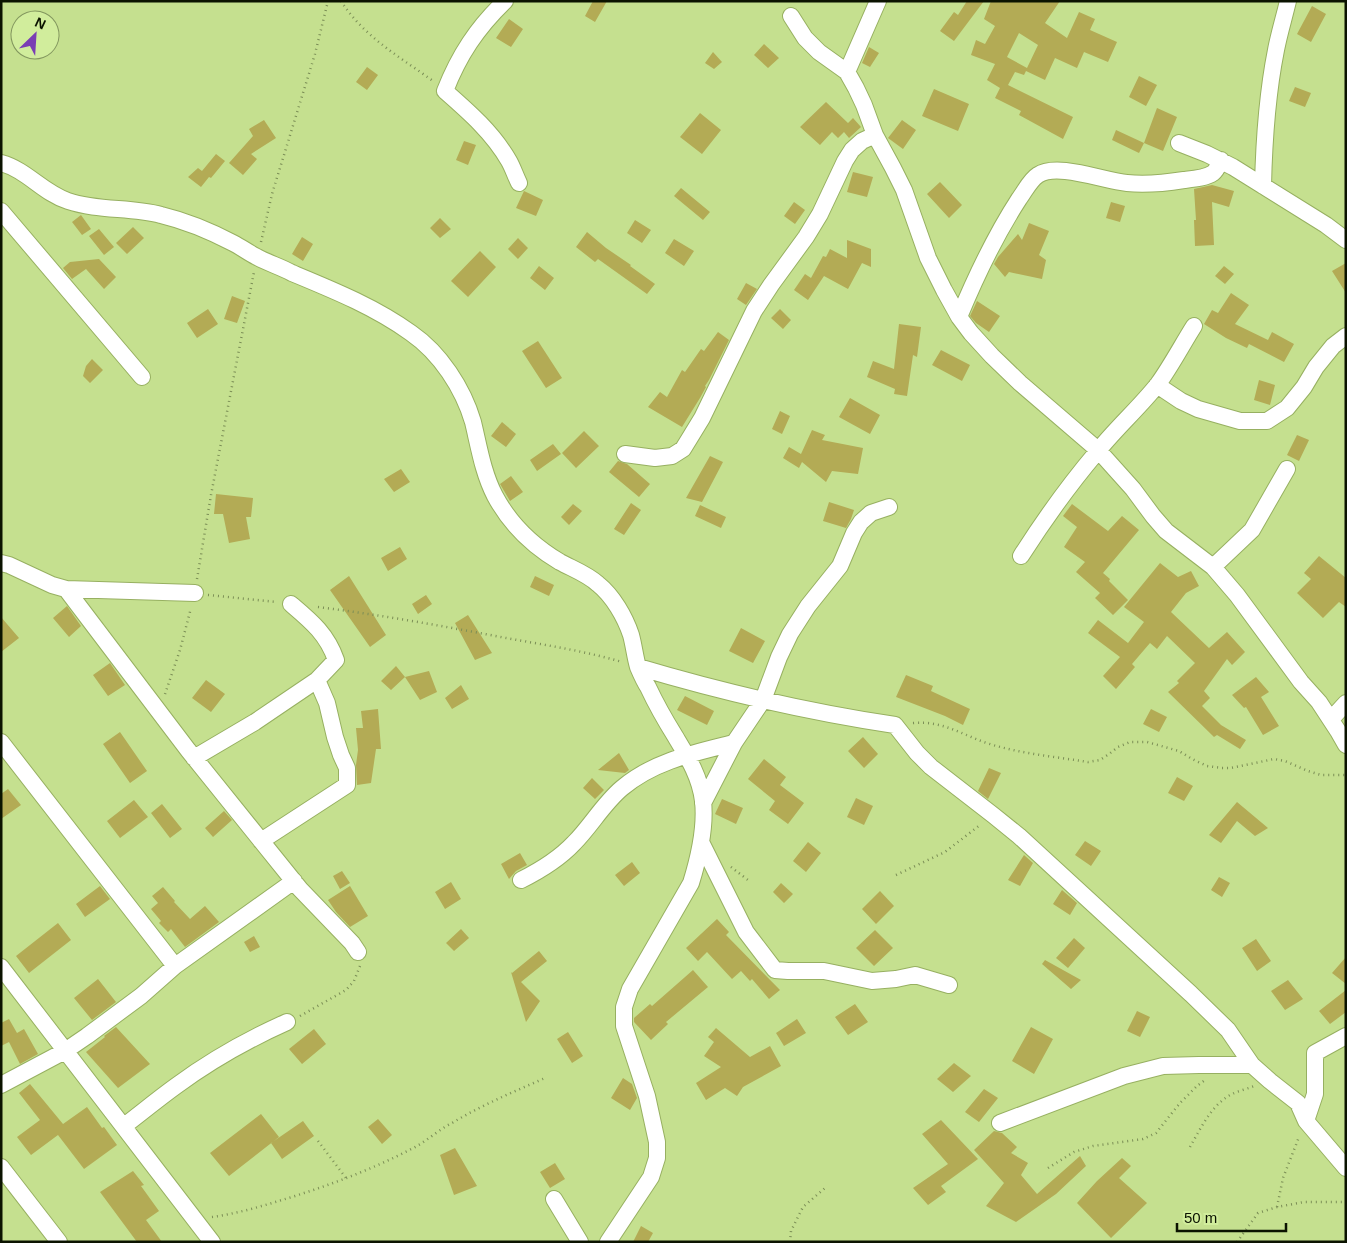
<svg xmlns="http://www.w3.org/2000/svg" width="1347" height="1243" font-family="Helvetica,sans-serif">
<rect width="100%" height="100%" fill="#c5e08f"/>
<path fill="#b3ab55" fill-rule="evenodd" d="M593,1h14l-12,21 -10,-6z
M967,1h17l-30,40 -14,-10 14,-19 4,3z
M991,1h69l-15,22 22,15 12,-26 16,7 -5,11 27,12 -9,20 -24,-10 -7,16 -22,-10 -10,22 -19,-9 -2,4 -9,-3 -7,13 65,32 -10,22 -44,-24 2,-4 -26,-13 5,-10 -13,-8 8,-16 -24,-9 5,-15 9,4 10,-18 -11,-7zM1019,33l19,12 -11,23 -20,-11z
M1312,6l14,8 -15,28 -14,-8z
M509,19l14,10 -12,18 -15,-9z
M764,44l15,14 -11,10 -14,-13z
M869,47l10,6 -9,14 -8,-4z
M713,52l9,10 -8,7 -9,-6z
M367,67l11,8 -11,15 -11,-8z
M1139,76l18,9 -11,21 -17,-9z
M1295,87l16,6 -6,14 -16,-6z
M934,89l35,15 -11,27 -36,-15z
M826,102l22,21 5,-5 8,9 -12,11 -5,-6 -6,6 -6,-6 -12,13 -20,-18z
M1157,108l20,9 -14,34 -19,-8z
M700,113l21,17 -19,24 -22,-17z
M264,120l12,18 -25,16 6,5 -14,16 -14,-12 24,-27 -4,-7z
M902,120l14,10 -13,19 -15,-11z
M1116,130l28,13 -5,10 -27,-13z
M464,141l12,4 -8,20 -12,-5z
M216,154l9,7 -14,17 -2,-1 -8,10 -13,-10 10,-9 4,3z
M853,172l20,5 -6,20 -20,-5z
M940,182l22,23 -13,13 -22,-24z
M1212,185l22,6 -5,16 -17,-5 2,43 -19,1 -1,-26h2l-2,-31z
M681,188l29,24 -7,8 -29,-24z
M524,191l19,9 -7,16 -20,-8z
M794,202l11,8 -10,14 -11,-8z
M1111,202l14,4 -5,16 -14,-4z
M81,215l10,14 -9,6 -10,-13z
M440,218l11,11 -11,9 -10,-10z
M635,220l16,10 -9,13 -15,-10z
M1029,223l20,8 -10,24 7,5 -4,19 -33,-7 -4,5 -11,-13 4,-7 20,-23 4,6z
M133,227l11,11 -17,16 -11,-11z
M99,229l15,18 -10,8 -15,-19z
M587,232l19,16 25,17 -1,1 25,18 -8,10 -49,-35 -3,3 -19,-15z
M302,237l11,7 -10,17 -11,-7z
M518,238l10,10 -10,11 -10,-10z
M674,239l20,12 -10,15 -19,-13z
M847,240l24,9v18l-9,-4 -14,26 -24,-13 -16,24 -14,-10 11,-16 6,4 12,-22 3,1 4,-8 17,9z
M480,251l16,16 -28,30 -17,-16z
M99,259l17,18 -12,12 -18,-20 -14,10 -9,-11 7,-6z
M1346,263v30l-14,-22z
M539,266l15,12 -9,12 -15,-12z
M1224,266l10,8 -9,10 -10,-8z
M746,283l11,6 -11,16 -9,-6z
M1231,293l18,12 -14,19 33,16 4,-8 22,12 -10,18 -35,-18 -2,4 -21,-10 -22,-14 8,-14 6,3z
M232,296l13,5 -8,22 -13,-4z
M977,301l23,15 -11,16 -13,-9 -6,-7z
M208,309l10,15 -21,14 -10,-15z
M780,309l11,11 -8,9 -12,-11z
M899,324l22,3 -4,30 -4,-2 -6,41 -13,-2 1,-5 -28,-12 6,-16 21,8z
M718,332l11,8 -20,40 -4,6 1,1 -6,11 -18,29 -34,-20 12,-15 7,5 15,-27 3,2 16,-23 3,2z
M538,341l24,37 -16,10 -24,-37z
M941,350l29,15 -8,16 -30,-16z
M92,359l11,11 -13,13 -7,-7 3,-10z
M1259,380l16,5 -5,20 -16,-5z
M850,398l30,17 -10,19 -31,-17z
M780,411l10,5 -8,18 -10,-5z
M502,422l14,12 -10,13 -15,-11z
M812,430l13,5 -3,5 41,8 -5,26 -26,-3 -6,11 -24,-20 -3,6 -16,-10 6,-11 12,7z
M584,431l15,15 -23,22 -14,-15z
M1297,435l12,5 -10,21 -12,-6z
M553,444l8,10 -24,17 -7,-11z
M710,456l13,6 -21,40 -16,-4z
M618,461l9,3 23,20 -11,13 -30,-25z
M401,469l9,13 -16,10 -10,-13z
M511,476l12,16 -13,9 -10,-17z
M216,494l37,4 -2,19h-5l4,22 -21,4 -6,-29h-9z
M829,502l25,8 -3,9 -5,9 -23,-7z
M631,503l10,7 -17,25 -10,-6z
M573,504l9,7 -13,14 -8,-8z
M1072,504l36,27 14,-15 17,14 -36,43 7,6 -1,2 19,19 -15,15 -18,-17 5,-5 -24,-21 9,-10 -21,-15 13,-20 -14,-11z
M700,505l26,12 -5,11 -26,-12z
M400,547l7,12 -19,12 -7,-13z
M1319,556l27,22v29l-7,-5 -16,16 -26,-25 14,-14 -7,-6z
M1160,563l18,14 13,-6 8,15 -13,7 -15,19 38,36 18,-16 18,20 -13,13 -5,-6 -23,32 6,7 -8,8 19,19 25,15 -6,9 -23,-14 -3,2 -46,-45 11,-9 -2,-2 18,-18 -28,-27 -10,13 -7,-6 -18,21 3,3 -19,22 -13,-13 17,-19 -32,-24 10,-13 30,23 16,-21 -20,-15z
M349,576l37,59 -16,12 -40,-57z
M535,576l19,9 -5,11 -19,-9z
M426,595l6,9 -14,10 -6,-10z
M67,606l14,20 -12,11 -16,-19z
M468,615l24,38 -17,7 -20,-37z
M1,617l18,21 -18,14z
M741,628l24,13 -12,22 -24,-12z
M110,663l15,22 -17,11 -15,-21z
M396,666l9,11 -14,13 -10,-9z
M429,671l8,21 -17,8 -15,-23z
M906,675l27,11 -2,5 39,18 -7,16 -18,-9 -49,-19z
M1256,677l13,15 -8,5 18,29 -16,9 -17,-28 -2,1 -12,-13z
M206,680l19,14 -14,18 -19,-14z
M461,685l8,14 -17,10 -7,-11z
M685,696l29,15 -7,14 -30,-15z
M378,709l3,40h-5l-5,34 -14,2 -1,-20 2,-15 -2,-22h7l-2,-17z
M1151,709l16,8 -8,15 -16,-8z
M120,732l27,39 -17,12 -27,-39z
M863,737l15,17 -14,14 -16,-17z
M619,753l10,17 -4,3 -27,-3z
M764,759l22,18 -6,8 24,18 -16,21 -19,-14 6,-9 -27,-22z
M989,768l12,5 -13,26 -10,-8z
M1177,777l16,9 -9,15 -16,-8z
M592,778l12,12 -9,9 -12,-11z
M8,789l13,16 -20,14v-25z
M856,798l17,8 -9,19 -17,-8z
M722,799l21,9 -7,16 -21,-10z
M134,800l14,17 -28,21 -13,-17z
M1237,802l31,26 -13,8 -18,-15 -16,22 -12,-8z
M162,804l20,25 -12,9 -19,-25z
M224,811l8,9 -19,17 -8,-9z
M1085,841l16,10 -10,15 -16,-11z
M808,842l13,11 -15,19 -13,-11z
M520,853l7,12 -11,6 -7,8 -8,-15z
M1024,855l9,8 -13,23 -12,-6z
M632,862l8,11 -16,13 -9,-11z
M342,871l8,12 -10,6 -7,-13z
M1219,877l11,6 -8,14 -11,-7z
M451,882l10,17 -16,10 -10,-17z
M781,883l12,11 -9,9 -11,-11z
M100,886l10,13 -25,18 -9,-13z
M350,886l18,30 -18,11 -14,-15 -8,-12z
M163,887l12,14 -1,1 16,17 15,-13 14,16 -34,25 -14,-18 -3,3 -9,-9 2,-2 -10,-12 7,-6 -6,-7z
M1062,890l15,13 -7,12 -17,-11z
M880,891l14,15 -18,18 -14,-15z
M717,919l12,13 -3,3 54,55 -11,9 -17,-20 -2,2 -9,-10 -9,8 -25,-27 -9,9 -12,-13z
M58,923l13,17 -42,33 -13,-17z
M461,929l8,9 -15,13 -8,-8z
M875,930l18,18 -19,18 -18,-18z
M254,936l6,11 -10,5 -6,-10z
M1074,938l11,10 -17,20 -12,-10z
M1256,939l15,22 -14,10 -15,-23z
M539,951l8,10 -26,21 19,19 -14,21 -15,-50 1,1z
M1346,957v27l-14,-11z
M1045,960l36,20 -10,9 -29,-25z
M693,970l15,17 -42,35 2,2 -17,16 -17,-18v-4l16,-14 2,2z
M98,979l18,23 -24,18 -18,-22z
M1288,980l15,19 -18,11 -14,-19z
M1346,990v22l-16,12 -11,-13z
M855,1004l13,18 -20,13 -13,-18z
M1137,1011l13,6 -10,20 -13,-6z
M9,1019l8,14 7,-4 14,25 -18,10 -11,-22 -8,4v-23z
M797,1019l9,14 -22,13 -8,-13z
M116,1027l34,37 -32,24 -32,-36 19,-15 -1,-1z
M1031,1027l22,12 -19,35 -22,-13z
M716,1028l34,29 20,-11 11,20 -38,21 -6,9 -12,-8 -19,12 -10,-17 25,-16 -17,-11 10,-14 -6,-5z
M314,1029l12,15 -24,20 -13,-15z
M568,1032l15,24 -11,7 -15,-24z
M954,1063l17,13 -18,16 -16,-13z
M623,1078l9,6 5,14 -7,12 -19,-12z
M30,1084l33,40 24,-17 15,21 2,-1 13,18 -33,24 -26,-34 -27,20 -14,-18 23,-17 -21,-27z
M984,1089l14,9 -19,24 -14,-10z
M261,1114l18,23 -50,39 -19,-23z
M378,1119l14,16 -10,9 -14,-17z
M941,1120l37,39 -37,27 5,6 -18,13 -15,-17 35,-24 -26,-30z
M303,1121l11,15 -32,23 -11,-16z
M994,1131l8,2 15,14 -6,6 17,10 -7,12 16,19 43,-38 6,10 -30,28 -40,28 -30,-16 18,-23 -30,-33z
M455,1148l22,38 -23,9 -14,-40z
M1122,1158l9,8 -12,12 28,25 -36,35 -34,-35 20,-22z
M555,1163l10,16 -15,9 -10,-16z
M133,1171l11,14 -3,1 18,25 -13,9 16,22h-25l-37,-50z
M641,1226l12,7 -5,9h-15z"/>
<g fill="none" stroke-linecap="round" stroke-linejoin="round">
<g stroke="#97b061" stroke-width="18">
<path id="minor" d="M505,1c-28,27 -46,54 -60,90 24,21 48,42 64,70 4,7 6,14 10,22
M791,16l14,22 14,14 28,20 9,16 8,17 11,30 18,33 11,22 24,68 16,32 15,27 12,16 21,23 28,27 78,67 35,39 20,27 13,15 47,36 24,28 64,87 18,20 19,29 8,14
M847,72l31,-71
M1179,143l28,11 26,13 93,58 20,15
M1,163c26,7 42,30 67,38 30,10 63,6 93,14 25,6 49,16 72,28 8,4 16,10 24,14 11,6 24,10 35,16 41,17 83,34 119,60 29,20 52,55 62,89 6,25 10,51 22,74 15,28 38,50 65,66 13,7 27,12 38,22 15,12 27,33 33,51 3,11 4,22 7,32 3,7 6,14 10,20 8,17 17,33 27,49 12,20 25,40 28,65 3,27 -4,56 -12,82l-61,106 -6,18v19l23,70 10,46v16l-6,19 -43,65
M1263,186c1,-45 4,-91 13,-136 3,-16 8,-32 12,-49
M1,211l141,166
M959,317c17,-41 36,-81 60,-118 6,-8 11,-19 19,-24 19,-13 66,6 89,8 19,2 38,0 57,-3 9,-1 22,-2 29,-7 4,-3 6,-9 8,-13
M1157,385l24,16 17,8 42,12h27l20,-13 17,-21 12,-20 17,-21 13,-10
M625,454l30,4 17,-2 11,-7 8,-13 11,-18 52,-107 17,-26 35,-48 14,-23 25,-53 7,-11 10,-9 13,-6
M1021,556c23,-36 48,-71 76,-104 19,-24 42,-44 61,-68 13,-18 24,-39 36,-58
M1,563l8,2 43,20 14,4 129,4
M1213,567l39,-37 35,-61
M66,589l122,161 112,139 52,54 6,9
M638,667c84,25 170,45 257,58l22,28 14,14 62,48 26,21 172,158 37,36 24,35 18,16 28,22 8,18 40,47
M1335,715l11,-12
M1,742l174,224
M194,758l61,-36 62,-42
M703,803l31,-60 29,-43 16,-43 11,-23 18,-28 32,-40 14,-33 7,-11 10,-9 18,-6
M261,841l86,-56v-17l-6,-13 -6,-18 -8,-34 -10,-23 19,-20c-9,-26 -25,-39 -45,-56
M701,842l45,90 29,38 13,1h36l48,10 24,-2 19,-4 34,10
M521,880c20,-10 38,-21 53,-37 17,-17 29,-39 48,-55 32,-27 72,-35 112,-45
M1,967l211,275
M1,1085l64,-34 22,-15 54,-40 34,-30 119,-85
M1306,1121l9,-27v-41l31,-17
M1000,1123l124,-47 39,-10 36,-1h53
M124,1126c17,-13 34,-27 52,-40 34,-25 73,-47 111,-64
M1,1167l58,75
M554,1199l26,43"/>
</g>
<path stroke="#7b8e56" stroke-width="2.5" stroke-dasharray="1 4" stroke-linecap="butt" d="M341,1c23,36 59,56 92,80
M261,242l11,-48 43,-140 13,-53
M197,579l14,-84 43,-223
M208,595l69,7
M318,607c63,8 125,19 188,31 39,7 79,13 116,24
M165,694l15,-44 11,-42
M913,723c31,-3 52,14 80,22 31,9 64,12 95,17l12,-2 9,-6 9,-7 12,-5h17l32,9 13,8 15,7 15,2h9l43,-9 11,2 23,10 13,4h25
M731,867l17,13
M896,875l49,-23 35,-27
M300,1016l46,-26 8,-9 6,-15
M318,1141l28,37
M1190,1147c11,-19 21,-42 42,-53 6,-3 15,-5 22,-8
M1048,1168l26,-16 19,-6 50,-7 13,-6 24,-30 17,-17 8,-6
M1277,1207l6,-29 16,-41
M212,1217c23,-3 47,-10 70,-17 46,-14 92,-31 135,-54 12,-7 23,-17 35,-23 30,-18 61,-31 93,-45
M790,1242l1,-11 12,-24 22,-19
M1237,1242l21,-29 19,-6 27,-5h42"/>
<use href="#minor" stroke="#fff" stroke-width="16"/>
</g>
<rect width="1347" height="1243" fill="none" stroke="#0b1300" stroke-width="5"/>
<g transform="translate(35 35) rotate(25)"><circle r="24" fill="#d1ed9c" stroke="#82965e"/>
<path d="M0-4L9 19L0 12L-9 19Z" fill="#7a3eb4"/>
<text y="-8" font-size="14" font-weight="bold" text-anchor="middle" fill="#0b1300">N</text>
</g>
<path d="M1177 1223v8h109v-8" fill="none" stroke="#0b1300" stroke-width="2.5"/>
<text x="1184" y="1223" font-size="15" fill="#0b1300" stroke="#d1ed9c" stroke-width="4" paint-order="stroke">50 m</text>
</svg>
